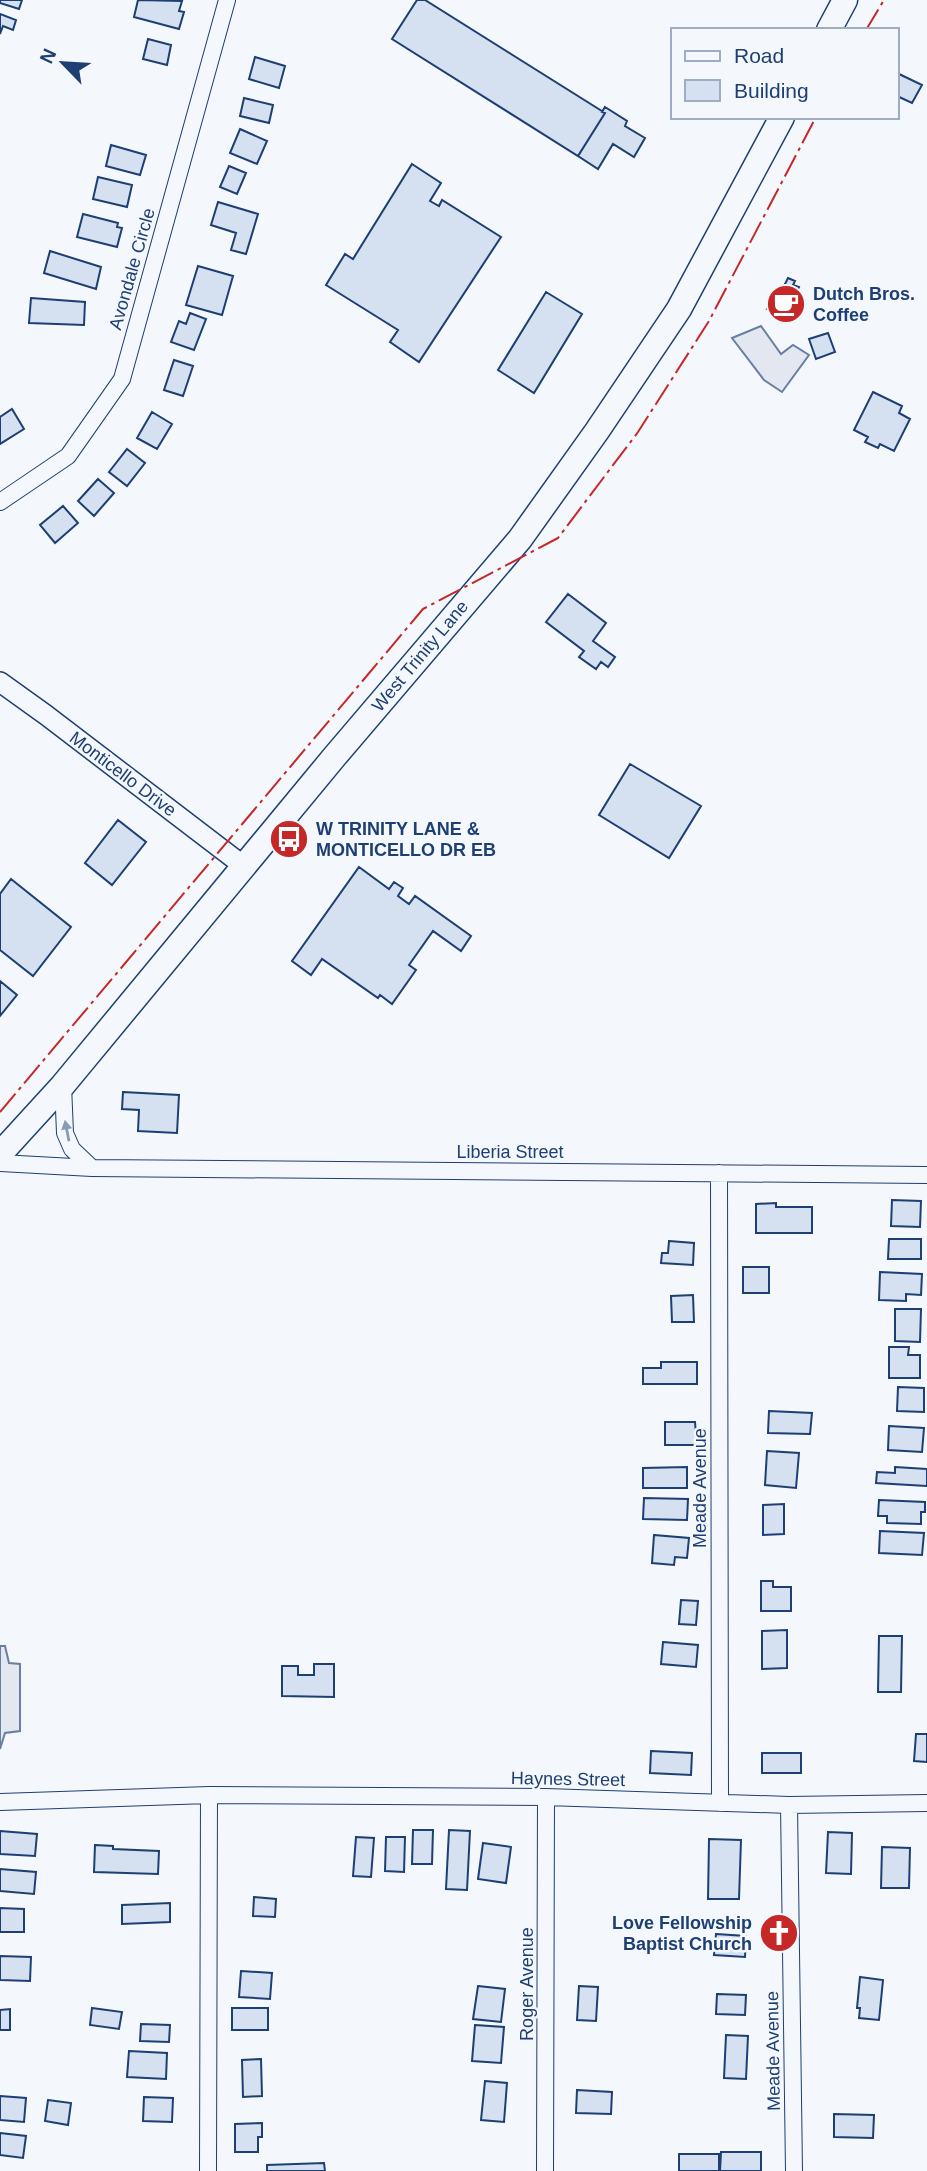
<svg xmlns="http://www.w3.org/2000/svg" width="927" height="2171" font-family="Helvetica,sans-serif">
<rect width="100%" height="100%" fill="#f4f7fb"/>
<path fill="#e3e8f0" stroke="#687fa3" stroke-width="2" d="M761,326l20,28 12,-9 16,10 -27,37 -18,-12 -32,-42z
M0,1646h5l4,17 11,1v67l-15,2 -5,16z"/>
<path fill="#d5e0f0" stroke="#1d3f73" stroke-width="2" d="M0,0h22l-3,9 -19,-6z
M138,0l44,1 -3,10 5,1 -5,17 -45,-12z
M417,0h8l180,113 -27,43 -186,-117z
M0,14l16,6 -3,10 -10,-4 -3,8z
M148,39l23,6 -4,20 -24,-6z
M255,57l30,9 -6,22 -30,-9z
M897,73l25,12 -10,18 -15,-7z
M244,98l29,7 -4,18 -29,-7z
M605,107l22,14 -2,5 20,12 -11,19 -21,-13 -15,25 -20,-13 27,-43 -3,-1z
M240,129l27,12 -10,23 -27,-11z
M111,145l35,10 -6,20 -34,-9z
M412,164l29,19 -11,18 9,5 3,-6 59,37 -82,125 -29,-20 8,-12 -72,-45 19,-31 8,5z
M229,166l17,7 -9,21 -17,-7z
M98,177l34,8 -5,22 -34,-8z
M218,202l40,12 -12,40 -15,-4 5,-17 -25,-8z
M83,214l35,9 -1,4 5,1 -5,19 -40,-10z
M50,251l51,16 -5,22 -52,-16z
M198,266l35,10 -11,39 -36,-10z
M788,278l7,3 -2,4 6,2 -5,10 8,4 -8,18 -27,-10 4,-7 4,2z
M546,292l36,22 -48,79 -36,-23z
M31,298l54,4 -1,23 -55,-2z
M190,313l16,6 -12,31 -23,-8 8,-21 7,3z
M828,333l7,19 -19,7 -7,-20z
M174,360l19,6 -10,30 -19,-6z
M873,392l29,14 -3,7 11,6 -16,32 -14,-7 -2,4 -13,-6 3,-5 -14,-7z
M12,409l12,20 -24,15v-27z
M152,412l20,12 -15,25 -20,-11z
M127,449l18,14 -18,23 -18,-14z
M98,479l16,14 -20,23 -16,-15z
M63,506l15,17 -23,20 -15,-18z
M568,594l38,29 -13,18 22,16 -7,10 -7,-5 -5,7 -17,-12 5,-6 -38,-29z
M630,764l71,42 -32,52 -70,-43z
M118,820l28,22 -34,43 -27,-22z
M359,867l30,22 5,-7 9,6 -5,8 11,8 6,-8 56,40 -10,15 -28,-20 -24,34 7,5 -24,34 -12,-9 -2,3 -56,-39 -11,16 -19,-14z
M11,879l60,48 -38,49 -33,-26v-56z
M0,981l17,14 -17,21z
M123,1092l56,3 -2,38 -39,-2 1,-21 -17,-1z
M892,1200l29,1 -1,26 -29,-1z
M776,1203v4h36v26h-56v-29z
M889,1239h32v20h-33z
M669,1241l25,2 -1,22 -32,-2 1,-10h6z
M743,1267h26v26h-26z
M880,1272l42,2 -1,21 -15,-1v7l-27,-1z
M693,1295l1,27h-22l-1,-26z
M895,1309h26l-1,33 -25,-1z
M889,1347h20l-1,8h12v23h-31z
M661,1362h36v22h-54v-16h18z
M898,1387l26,1v24l-27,-1z
M769,1411l43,2 -2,21 -42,-1z
M665,1422h30l2,23h-32z
M889,1426l35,2 -2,24 -34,-2z
M767,1451l32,2 -3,35 -31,-3z
M687,1467v21h-44v-20z
M895,1467l32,2v17l-51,-3 1,-11 18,1z
M644,1498l44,1 -1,21 -44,-1z
M879,1500l46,2v10h-4v12l-34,-1v-7h-9z
M784,1504v30l-21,1v-30z
M880,1531l44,2 -2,22 -43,-2z
M654,1535l35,3 -2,20 -12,-1 -1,8 -22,-2z
M761,1581h12v6h18v24h-30z
M681,1600l17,1 -2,24 -17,-1z
M787,1630v38l-25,1v-38z
M879,1636h23l-1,56h-23z
M663,1642l35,3 -2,22 -35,-3z
M314,1664h20v33l-52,-1v-30h16v9h16z
M916,1734h11v28l-13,-1z
M651,1751l41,2 -1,22 -41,-2z
M762,1753h39v20h-39z
M413,1830h20l-1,34h-20z
M449,1830l21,1 -3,59 -21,-1z
M0,1831l37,3 -2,22 -35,-2z
M828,1832l24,1 -1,41 -25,-1z
M356,1837l18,1 -3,39 -18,-1z
M386,1837h19l-1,35 -19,-1z
M709,1839l32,1 -2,59h-31z
M483,1843l28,4 -5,36 -28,-4z
M95,1845l18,1v3l46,2 -1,23 -64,-2z
M882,1847l28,1 -1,40h-28z
M0,1869l36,3 -2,22 -34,-3z
M254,1897l22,2 -1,18 -22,-1z
M170,1903v19l-48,2v-19z
M0,1908l24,1v23h-24z
M716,1934l30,2 -1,21 -31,-2z
M0,1956l31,1 -1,24 -30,-1z
M241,1971l31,2 -2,26 -31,-2z
M860,1977l23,3 -4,40 -20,-2 1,-10h-3z
M478,1986l27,3 -4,33 -28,-3z
M579,1986l19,1 -2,34 -19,-1z
M717,1994l29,1 -1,20 -29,-1z
M92,2008l30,4 -3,17 -29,-4z
M232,2008h36v22h-36z
M10,2009v21h-10v-20z
M141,2024l29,1 -1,17 -29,-1z
M475,2025l29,2 -3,36 -29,-2z
M726,2035l22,1 -2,43 -22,-1z
M129,2051l38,2 -1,26 -39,-2z
M261,2059l1,37 -19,1 -1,-37z
M485,2081l22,2 -3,39 -23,-2z
M577,2090l35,2 -1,22 -35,-1z
M0,2096l26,2 -2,24 -24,-2z
M144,2097l29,1 -1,24 -29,-1z
M48,2100l23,3 -3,22 -23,-4z
M834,2114l40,1 -1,23 -39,-1z
M262,2123v14h-4v15h-23v-28z
M0,2133l26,3 -3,22 -23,-3z
M721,2152h40v19h-41z
M679,2154h40v17h-40z
M324,2163l1,8h-58v-6z"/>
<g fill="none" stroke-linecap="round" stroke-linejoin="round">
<g stroke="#1d3f73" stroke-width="18">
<path id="minor" d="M0,502l68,-46 54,-77 105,-379
M63,1085l2,48 7,16 20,19
M0,1163l92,5 835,7
M719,1173l1,630
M0,1802l209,-7 337,2 243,8 138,-2
M789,1805l5,366
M208,2171l1,-376
M545,2171l1,-374"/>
</g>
<g stroke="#1d3f73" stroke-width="22">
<path id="tertiary" d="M0,682l46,33 199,152"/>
</g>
<g stroke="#1d3f73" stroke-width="27">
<path id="primary" d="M829,30l16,-30
M0,1154l63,-69 272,-329 185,-217 77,-108 82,-122 103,-192"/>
</g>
<use href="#minor" stroke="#f4f7fb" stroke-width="16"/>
<use href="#tertiary" stroke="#f4f7fb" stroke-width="19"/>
<use href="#primary" stroke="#f4f7fb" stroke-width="24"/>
<path stroke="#c62828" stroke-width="2" stroke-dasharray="24 5 3.5 5" stroke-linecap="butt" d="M866,30l18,-30
M0,1112l423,-503 135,-71 80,-106 71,-111 107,-204"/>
</g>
<defs><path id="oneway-solid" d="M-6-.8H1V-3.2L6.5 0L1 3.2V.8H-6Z" transform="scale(1.75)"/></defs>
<use fill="#889bb7" href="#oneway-solid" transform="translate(67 1131) rotate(-101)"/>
<defs>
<g id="cafe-disc" transform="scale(2.0125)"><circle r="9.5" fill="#c62828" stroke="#f4f7fb"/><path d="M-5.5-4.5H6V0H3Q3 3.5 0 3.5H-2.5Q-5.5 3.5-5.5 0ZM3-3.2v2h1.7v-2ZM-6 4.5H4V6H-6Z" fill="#fff"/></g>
<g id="bus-disc" transform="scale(2.0125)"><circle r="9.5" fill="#c62828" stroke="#f4f7fb"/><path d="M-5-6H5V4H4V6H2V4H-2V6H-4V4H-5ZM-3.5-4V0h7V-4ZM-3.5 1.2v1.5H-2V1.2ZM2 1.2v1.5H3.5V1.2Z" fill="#fff"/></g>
<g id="church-disc" transform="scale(2.0125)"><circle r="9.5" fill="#c62828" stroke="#f4f7fb"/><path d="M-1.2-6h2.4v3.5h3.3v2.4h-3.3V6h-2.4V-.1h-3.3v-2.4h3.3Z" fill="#fff"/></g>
</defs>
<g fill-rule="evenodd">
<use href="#cafe-disc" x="786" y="304"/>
<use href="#bus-disc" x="289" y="839"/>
<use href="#church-disc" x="779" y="1933"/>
</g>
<g text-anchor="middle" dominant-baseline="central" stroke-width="5" stroke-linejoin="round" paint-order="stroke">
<g font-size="18" fill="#1d3f73" stroke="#f4f7fb">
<text transform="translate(132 269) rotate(-74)">Avondale Circle</text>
<text transform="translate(420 656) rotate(-50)">West Trinity Lane</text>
<text transform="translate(123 774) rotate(37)">Monticello Drive</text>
<text x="510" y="1152">Liberia Street</text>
<text transform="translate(700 1488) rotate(-90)">Meade Avenue</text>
<text transform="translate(568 1779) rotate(1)">Haynes Street</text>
<text transform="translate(527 1984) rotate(-90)">Roger Avenue</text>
<text transform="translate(773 2051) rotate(-91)">Meade Avenue</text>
</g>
<g font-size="18" font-weight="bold" fill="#1d3f73" stroke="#f4f7fb" text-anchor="start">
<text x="813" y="294">Dutch Bros.<tspan x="813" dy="21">Coffee</tspan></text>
<text x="316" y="829">W TRINITY LANE &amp;<tspan x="316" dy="21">MONTICELLO DR EB</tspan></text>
<text x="752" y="1923" text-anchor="end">Love Fellowship<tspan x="752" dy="21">Baptist Church</tspan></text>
</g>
</g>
<rect x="671" y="28" width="228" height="91" fill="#f4f7fb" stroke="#9eadc5" stroke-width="2"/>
<rect x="685" y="51" width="35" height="10" fill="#f4f7fb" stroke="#9eadc5" stroke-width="2"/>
<text x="734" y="63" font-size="21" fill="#1d3f73">Road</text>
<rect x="685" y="80" width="35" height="21" fill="#d5e0f0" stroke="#9eadc5" stroke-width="2"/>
<text x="734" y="98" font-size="21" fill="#1d3f73">Building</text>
<g transform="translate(63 63) rotate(295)" stroke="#f4f7fb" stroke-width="5" paint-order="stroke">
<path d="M0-5L12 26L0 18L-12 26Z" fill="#1d3f73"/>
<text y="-10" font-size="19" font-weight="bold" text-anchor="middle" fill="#1d3f73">N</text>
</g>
</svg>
